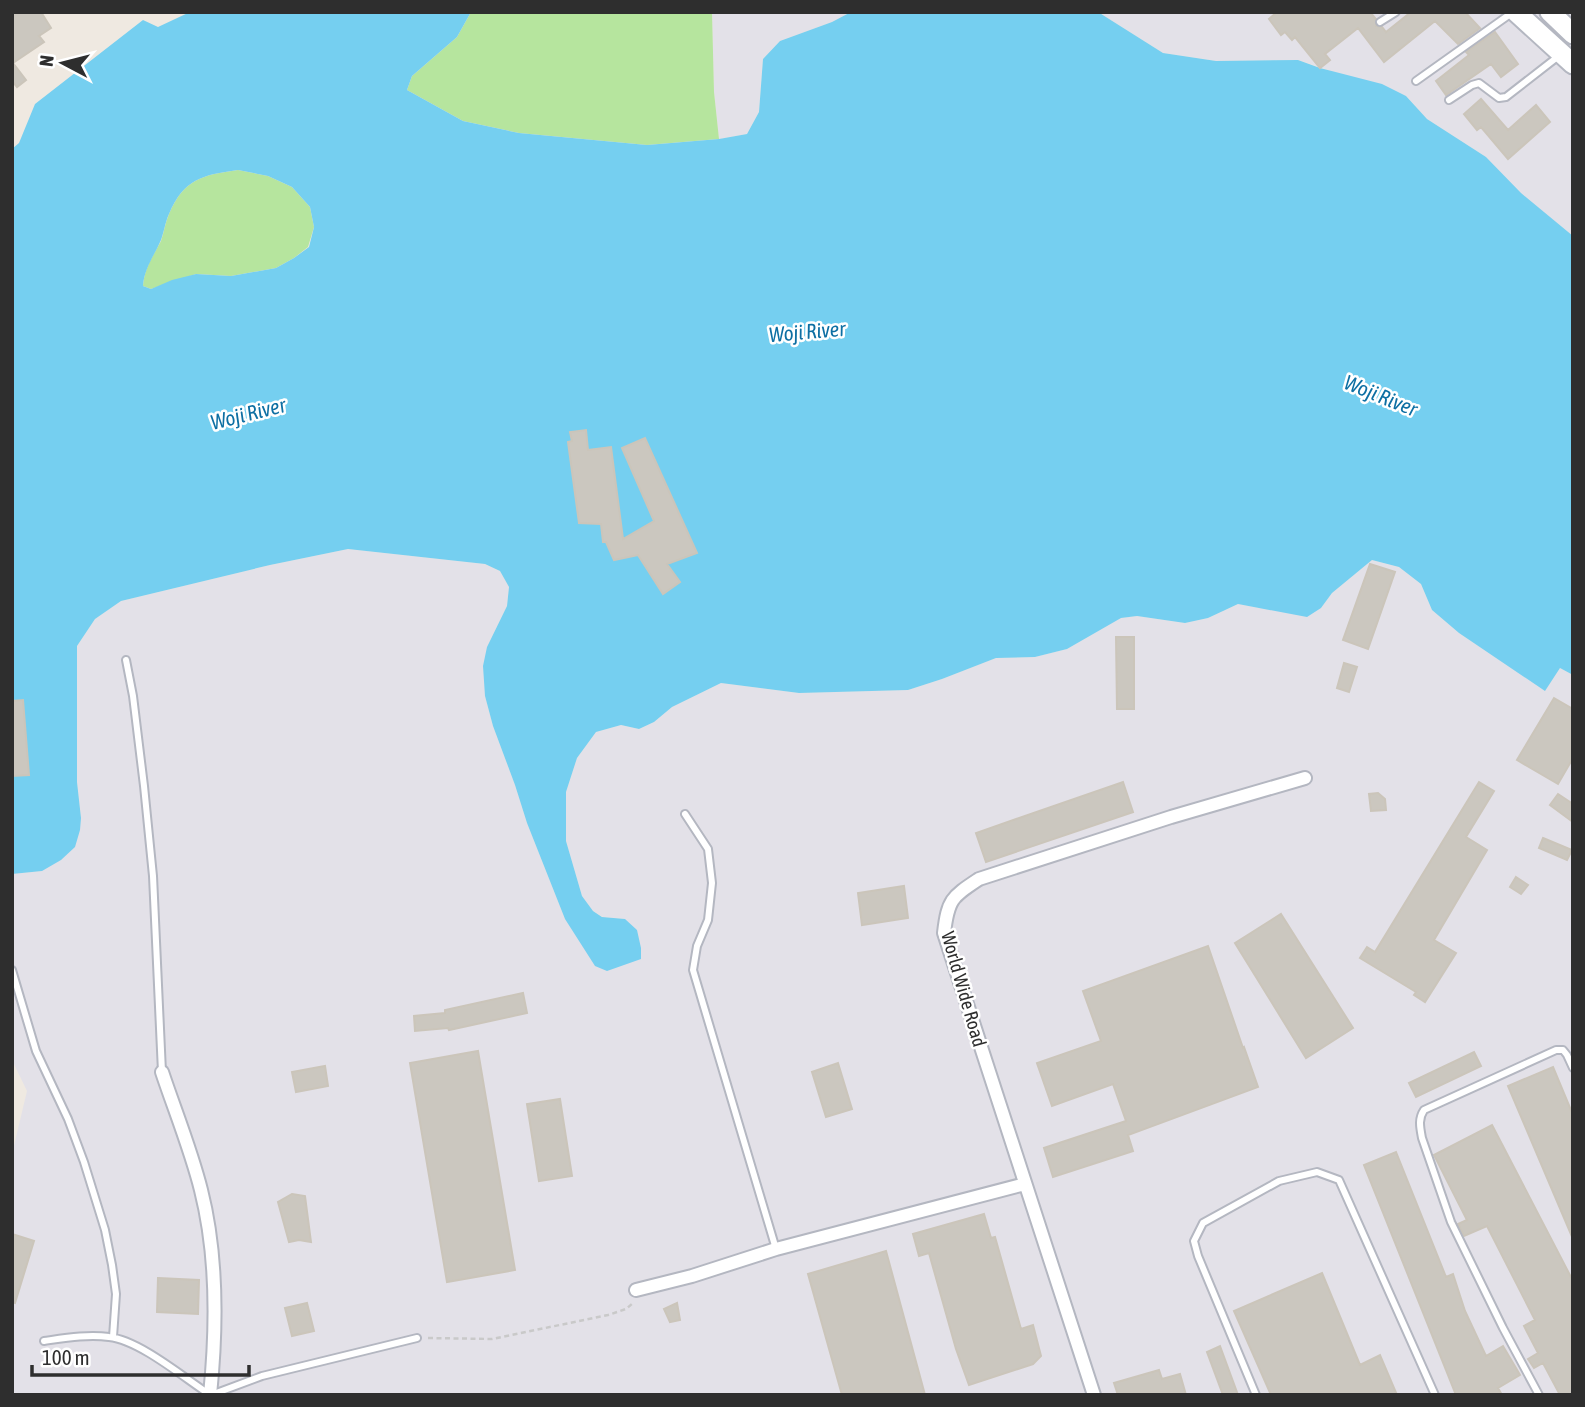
<svg xmlns="http://www.w3.org/2000/svg" width="1585" height="1407" font-family="'Asap Condensed',sans-serif">
<rect width="100%" height="100%" fill="#efe9e1"/>
<path fill="#e3e1e8" d="M712,12h139l-19,10 -52,19 -17,18 -4,53 -12,22 -28,5 -5,-47z
M1098,12h475v224l-52,-42 -35,-37 -59,-38 -21,-23 -108,-36 -82,1 -53,-8z
M348,549l137,15 15,7 9,16 -2,19 -20,41 -2,49 8,30 22,59 12,38 38,96h60l-22,-2 -10,-6 -11,-15 -16,-55v-49l11,-34 19,-26 25,-7 18,4 15,-7 18,-15 49,-24 78,10 109,-3 34,-11 54,-21 39,-1 32,-8 53,-31 17,-2 48,7 23,-5 30,-14 21,4h62l11,-15 40,-33 27,7 22,17 11,26 27,23 86,57 15,-22 13,7v720h-1561v-241l15,-63 -15,-31v-186l30,-3 39,-53 -4,-36v-136l18,-27 26,-18 149,-36z"/>
<path fill="#b6e59e" d="M471,12h241l2,80 5,47 -72,6 -128,-12 -56,-12 -56,-31 5,-14 45,-39z
M238,170l30,6 24,11 18,20 4,20 -6,20 -14,11 -18,10 -45,8 -35,-2 -45,15 -8,-3c1,-17 10,-30 18,-45 3,-9 4,-18 8,-27 15,-35 33,-39 69,-44z"/>
<path fill="#75cff0" fill-rule="evenodd" d="M190,12h281l-14,25 -45,39 -5,14 56,31 56,12 128,12 72,-6 28,-5 12,-22 4,-53 17,-18 52,-19 19,-10h247l65,41 53,8 82,-1 22,8 62,16 24,12 21,23 59,38 35,36 52,43v439l-13,-7 -15,23 -86,-58 -27,-23 -11,-26 -22,-17 -27,-7 -40,33 -11,15 -14,9 -69,-13 -30,14 -23,5 -48,-7 -16,2 -54,31 -32,8 -39,1 -54,21 -34,11 -109,3 -78,-10 -49,24 -18,15 -15,7 -18,-4 -25,7 -19,26 -11,34v49l16,55 11,15 9,6 23,2 12,11 4,18v11l-34,12 -12,-5 -30,-47 -38,-96 -12,-38 -22,-59 -8,-30 -2,-30 4,-19 20,-41 2,-19 -9,-16 -15,-7 -137,-15 -78,16 -149,36 -26,18 -18,27v136l4,36 -1,12 -5,17 -14,13 -19,11 -30,3v-725l7,-6 16,-39 108,-84 15,7zM238,170l30,6 24,11 18,20 4,20 -5,20 -15,11 -18,10 -45,8 -35,-2 -24,6 -21,9 -8,-3c1,-17 11,-30 18,-46 3,-8 4,-17 8,-26 15,-35 33,-39 69,-44z"/>
<path fill="#cbc7bf" stroke="#cbc5ba" stroke-width="2" d="M12,12h29l10,16 -12,8 5,6 -31,21 13,17 -9,7 -5,-6z
M1277,12h93l6,7v7l6,1 4,5 25,-20h54l15,16 -22,16 -23,-23 -51,41 -26,-34 -33,26 5,6 -10,8 -25,-31 -3,3 -7,-8 -4,3 -12,-16z
M1495,32l23,32 -17,13 -10,-13 -45,31 -10,-14 33,-26 -3,-3z
M1481,99l27,31 28,-25 14,17 -42,37 -27,-32 -4,3 -13,-16z
M586,430l2,20 23,-3 12,92 31,-18 -32,-73 23,-10 52,115 -30,11 13,18 -17,12 -25,-39 -24,5 -8,-18h-3l-2,-18 -22,-1 -11,-81 4,-1 -2,-9z
M1370,564l25,8 -27,77 -25,-9z
M1116,637h18v72h-17z
M1344,663l13,4 -8,25 -12,-4z
M1554,698l19,11v49l-15,26 -41,-24z
M23,700l6,75 -17,1v-75z
M1123,782l10,30 -147,50 -10,-29z
M1479,782l15,9 -28,46 21,13 -53,90 22,13 -31,49 -11,-7 2,-3 -56,-34 7,-11 8,5z
M1378,793l7,6 1,11 -15,1 -2,-17z
M1558,794l15,10v18l-23,-17z
M1543,838l29,12 -5,10 -28,-12z
M1516,877l12,8 -7,9 -11,-7z
M904,886l4,32 -46,7 -4,-32z
M1281,914l72,114 -47,30 -71,-115z
M1208,946l35,102 1,-1 14,40 -130,48 5,16 -80,26 -9,-29 82,-27 -13,-37 -61,22 -15,-43 64,-22 -18,-50z
M523,993l4,20 -78,17 -1,-2 -33,3 -1,-15 31,-3v-3z
M478,1051l37,219 -68,12 -37,-219z
M1474,1052l7,14 -65,31 -7,-14z
M838,1063l14,46 -26,8 -14,-45z
M325,1066l3,20 -32,6 -4,-20z
M1553,1067l20,48v124l-65,-153z
M560,1099l12,77 -33,5 -12,-77z
M1492,1125l81,156v114h-13l-17,-32 -9,5 -6,-9 10,-6 -14,-27 11,-6 -48,-94 -23,10 -6,-12 9,-4 -33,-65z
M1396,1152l50,125 7,-3 12,37 21,45 17,-10 17,29 -22,13 4,7h-46l-92,-230z
M292,1194l13,2 6,46 -12,-2 -10,2 -11,-40z
M984,1214l7,24 4,-1 26,92 12,-4 8,31 -8,8 -64,21 -13,-36 -27,-96 -10,3 -6,-22z
M12,1234l22,7 -19,62 -3,-1z
M886,1251l39,144h-83l-34,-121z
M1322,1273l38,92 20,-10 17,40h-126l-37,-84z
M158,1278l41,2 -1,34 -41,-2z
M307,1303l7,28 -22,5 -7,-28z
M677,1303l3,17 -10,2 -6,-13z
M1220,1346l18,49h-15l-16,-43z
M1159,1370l3,9 18,-5 6,21h-68l-4,-12z"/>
<g fill="none" stroke-linecap="round" stroke-linejoin="round">
<g stroke="#b4b7c1" stroke-width="10">
<path id="service" d="M1380,22l16,-10
M1416,81l97,-69
M1449,100l23,-15 7,-2 20,15 7,-1 54,-42
M126,660l7,36 11,90 9,90 9,196
M685,814l23,35 4,34 -4,37 -11,26 -4,24 83,279
M12,970l24,81 32,68 16,43 21,68 7,35 4,29 -3,43
M44,1341c21,-3 44,-7 65,-4 30,3 74,40 100,57
M211,1395l51,-19 155,-38
M1256,1395l-58,-139 -4,-15 9,-18 76,-42 38,-9 22,8 96,215
M1539,1395l-36,-67 -52,-106 -29,-84c-2,-11 -4,-19 2,-28l132,-60h7l4,5 6,13"/>
</g>
<g stroke="#b4b7c1" stroke-width="16">
<path id="minor" d="M162,1072c13,39 29,78 39,118 17,67 16,137 9,205
M636,1290l56,-14 84,-27 249,-65
M1094,1395l-150,-462c4,-34 8,-36 35,-54l192,-62 134,-39"/>
</g>
<g stroke="#b4b7c1" stroke-width="23">
<path id="secondary" d="M1516,12l57,52
M1550,12l23,22"/>
</g>
<path stroke="#c9c9c9" stroke-width="2.5" stroke-dasharray="5 3.5" stroke-linecap="butt" d="M428,1338l64,1 116,-24 18,-6 7,-6"/>
<use href="#service" stroke="#fff" stroke-width="6"/>
<use href="#minor" stroke="#fff" stroke-width="12"/>
<use href="#secondary" stroke="#fff" stroke-width="19"/>
</g>
<g text-anchor="middle" dominant-baseline="central" stroke-width="5" stroke-linejoin="round" paint-order="stroke">
<g font-size="19" fill="#2e2e2e" stroke="#fff">
<text transform="translate(964 989) rotate(74)">World Wide Road</text>
</g>
<g font-size="21" font-style="italic" fill="#0d6fa3" stroke="#fff">
<text transform="translate(807 331) rotate(-5)">Woji River</text>
<text transform="translate(1381 395) rotate(22)">Woji River</text>
<text transform="translate(248 413) rotate(-14)">Woji River</text>
</g>
</g>
<rect width="1585" height="1407" fill="none" stroke="#2e2e2e" stroke-width="28"/>
<g transform="translate(63 63) rotate(277)" stroke="#ffffff" stroke-width="5" paint-order="stroke">
<path d="M0-5L12 26L0 18L-12 26Z" fill="#2e2e2e"/>
<text y="-10" font-size="19" font-weight="bold" text-anchor="middle" fill="#2e2e2e">N</text>
</g>
<path d="M32 1365v10h217v-10" fill="none" stroke="#2e2e2e" stroke-width="3.5"/>
<text x="42" y="1365" font-size="21" fill="#2e2e2e" stroke="#ffffff" stroke-width="5" paint-order="stroke">100 m</text>
</svg>
